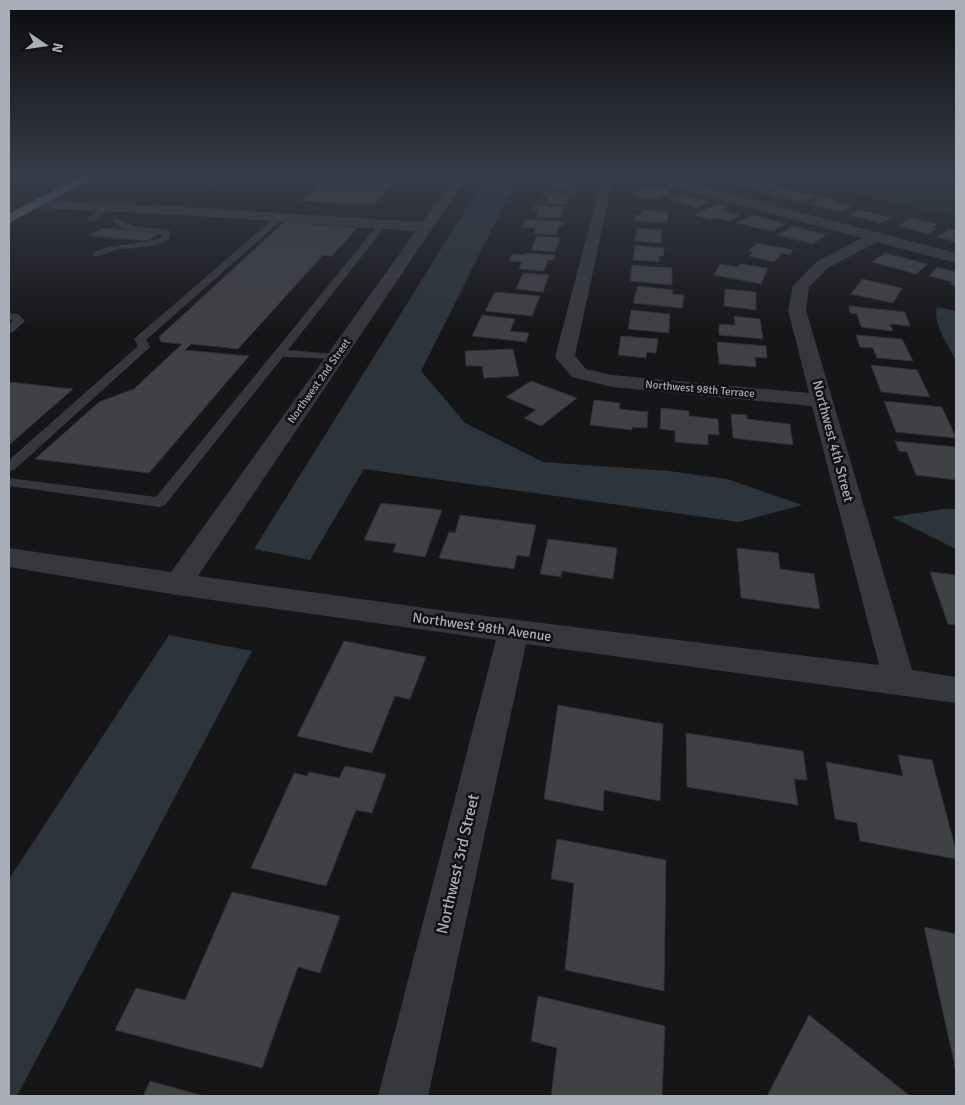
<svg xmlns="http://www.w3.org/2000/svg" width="965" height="1105" font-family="Signika,sans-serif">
<rect width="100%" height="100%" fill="#161618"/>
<path fill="#1e261f" d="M787,177h169v40z"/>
<path fill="#2c353c" d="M486,177h32l-97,194 44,52 78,39 126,9 58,8 75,26 -63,17 -375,-53 -54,91 -56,-11z
M937,307l19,4v50c-7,-15 -24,-37 -19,-54z
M944,509h12v40l-64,-32z
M169,635l83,16 -235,445h-8v-217z"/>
<path fill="#404145" stroke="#303034" d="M182,177h47l-12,8 -17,-1 -9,1 -2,-3 -14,-1z
M350,177h49l-26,28 -71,-4 16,-17 23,1z
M704,177h36l-11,5z
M749,178l30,6 -15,9 -27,-9z
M555,179l19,1 -3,8h5l-1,3 -25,-2z
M639,187l30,2 -1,7 -8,-1 -1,4 -22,-2z
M782,188l31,8 -13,6 -30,-8z
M544,192l30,2 -1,2h-4l-3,8 -21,-1 3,-6h-7z
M682,195l28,7 -14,6 -26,-9z
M822,197l16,4 -3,1 17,4 -11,6 -32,-8z
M718,204l11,3 -7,3 18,5 -12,6 -12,-3 -4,2 -18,-5z
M534,205l30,2 -4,11 -24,-1 3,-6h-7z
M642,210l26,2 -1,11 -33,-2 1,-6h7z
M859,210l32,8 -9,5 -32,-8z
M752,215l33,9 -13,7 -36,-8z
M911,218l26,6 -5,3 5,1 -8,6 -31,-8z
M526,219l39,3 -1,3h-5l-3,10 -22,-2 2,-5 -14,-1z
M284,222l73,6 -25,28 -9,-1 -85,94 -47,-5 -6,6 64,6 -100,117 -114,-14 64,-57 35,-13 48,-45 -21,-2 -2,-5z
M793,226l33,9 -14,9 -34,-9z
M102,228l57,5 -11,8 -59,-5z
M637,228l25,2 -1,13 -27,-2z
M949,229l7,2v11l-19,-5z
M537,236l23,2 -5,14 -24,-2z
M757,243l36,7 -4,5 -7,-2 -8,9 -25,-6 4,-4 -5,-1z
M635,245l29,3 -1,8h-4v6l-26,-2z
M525,253l30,2 -2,5h-5l-4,11 -25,-2 3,-7 -13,-1 3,-7 12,1z
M885,253l43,11 -12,10 -44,-12z
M720,264l18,3 2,-3 28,4 -7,16 -47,-9z
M632,265l40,3v17l-42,-4z
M937,267l19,5v14l-6,-2 3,-2 -24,-6z
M523,273l26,2 -6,17 -27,-3z
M862,279l40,9 -9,15 -42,-9z
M638,286l35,4 -1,4 12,1 -2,13 -49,-5z
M725,289l31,3v18l-32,-4z
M495,292l45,4 -8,20 -47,-5z
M849,306l56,6 5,14 -20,-2 3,7 -32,-4 -4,-13 -7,-1z
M631,310l39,4 -1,19 -41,-4z
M482,315l33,4 -5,12 19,2 -3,9 -54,-6z
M734,316l26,3 3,20 -44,-4v-11l16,1z
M856,335l46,4 11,22 -36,-3 -4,-10 -13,-1z
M621,336l37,3 -2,14 -9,-1 -1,6 -28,-3z
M717,342l49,4 1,12 -12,-1 1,10 -37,-3z
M513,349l6,27 -35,2 -2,-12h-16l-1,-15z
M871,365l46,5 13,27 -49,-5z
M531,381l46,17 -36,28 -17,-8 12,-8 -30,-13z
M9,382l64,7 -64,56z
M594,400l26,3 -1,6 29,3 -1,16 -15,-1v3l-42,-5z
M884,401l58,6 14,31 -60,-6z
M661,408l28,3v5l29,3 1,16 -11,-1v11l-33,-3v-11l-15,-2z
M731,414l16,1v4l43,5 3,21 -60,-7z
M895,441l61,6v33l-40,-5 -9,-23 -8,-1z
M381,503l61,7 -17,47 -32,-5 3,-8 -32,-4z
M460,515l76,10 -7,32 -12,-2 -3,14 -75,-11 10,-26 6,1z
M548,539l69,9 -4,31 -51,-8 -1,6 -21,-3z
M737,548l41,5 2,16 34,5 6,35 -79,-11z
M930,572l26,3v50l-8,-1z
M344,641l82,16 -16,42 -15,-3 -23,57 -75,-17z
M558,705l105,19 -3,77 -56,-11 -1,21 -59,-12z
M686,733l117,18 4,29 -13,-1 4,26 -111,-18z
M898,755l34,5 24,91v8l-96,-18 -3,-18 -22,-4 -9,-57 77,14z
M345,766l41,8 -14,39 -16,-3 -30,76 -75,-18 43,-95 13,3 2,-4 30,6z
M557,839l109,21 -2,131 -99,-21 9,-87 -23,-4z
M232,892l108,24 -20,57 -22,-6 -36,101 -147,-38 21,-42 49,12z
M924,927l32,7v137z
M538,996l127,30 -3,70h-111l6,-48 -26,-7z
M809,1015l101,81h-143z
M150,1081l54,15h-61z"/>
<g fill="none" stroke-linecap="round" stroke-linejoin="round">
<path fill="#37383d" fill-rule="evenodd" d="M104,206l7,2 -17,13h-6v-4z
M277,216l7,2 -138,122 4,7 -2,2 -134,121 -5,1v-11l129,-114 -4,-7 2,-2z
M116,218l17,8 36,4 1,8c-13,12 -36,8 -54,12 -7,1 -14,7 -22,6v-4c22,-10 46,-6 68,-15v-3l-39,-5 -11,-8z
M380,222l7,2 -99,126 47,4 6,3 -2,2 -56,-2 -118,148 -5,2 -151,-21v-8l147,19z
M9,313l9,1 7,7 -12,11 -4,1v-8l4,-4 -4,-2z"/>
<path fill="#37383d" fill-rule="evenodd" d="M455,177h12l-269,399 256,36 425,53 -67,-259 -200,-19 -40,-10 -17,-20 47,-179 17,-1 -6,4 -2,6 -36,169 11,13 26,6 197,18 -21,-83 5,-24 23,-24 46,-24 -215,-58 -2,-3h20l291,76v10l-79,-21 -49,26 -19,19 -3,23 106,360 44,7v26l-430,-59 -98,452h-50l118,-456 -319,-45 -168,-28v-19l162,24 245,-341 -233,-16 -147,-7 -7,-4 7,-4 147,7 239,15z"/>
<path fill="#63666e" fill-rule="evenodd" d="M79,177h15l-85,46v-9z"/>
</g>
<linearGradient id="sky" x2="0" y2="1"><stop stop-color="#0c0c0d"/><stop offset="0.53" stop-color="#363c48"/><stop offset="1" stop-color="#363c48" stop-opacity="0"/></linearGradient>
<rect width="965" height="332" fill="url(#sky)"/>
<g text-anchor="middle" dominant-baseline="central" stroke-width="5" stroke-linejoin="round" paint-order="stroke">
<g font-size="11" fill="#a8adb8" stroke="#111113">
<text transform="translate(319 381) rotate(-55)">Northwest 2nd Street</text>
<text transform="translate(700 389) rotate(5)">Northwest 98th Terrace</text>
</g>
<g font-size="14" fill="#a8adb8" stroke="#111113">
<text transform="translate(833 441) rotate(75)">Northwest 4th Street</text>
<text transform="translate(482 627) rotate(8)">Northwest 98th Avenue</text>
</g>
<g font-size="16" fill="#a8adb8" stroke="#111113">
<text transform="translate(458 864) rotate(-77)">Northwest 3rd Street</text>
</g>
</g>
<rect width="965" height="1105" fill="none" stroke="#a8adb8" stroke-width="20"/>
<g transform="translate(45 45) rotate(103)" stroke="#111113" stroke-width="4" paint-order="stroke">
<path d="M0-4L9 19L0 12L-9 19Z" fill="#a8adb8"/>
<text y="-8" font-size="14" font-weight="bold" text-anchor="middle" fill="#a8adb8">N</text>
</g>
</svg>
